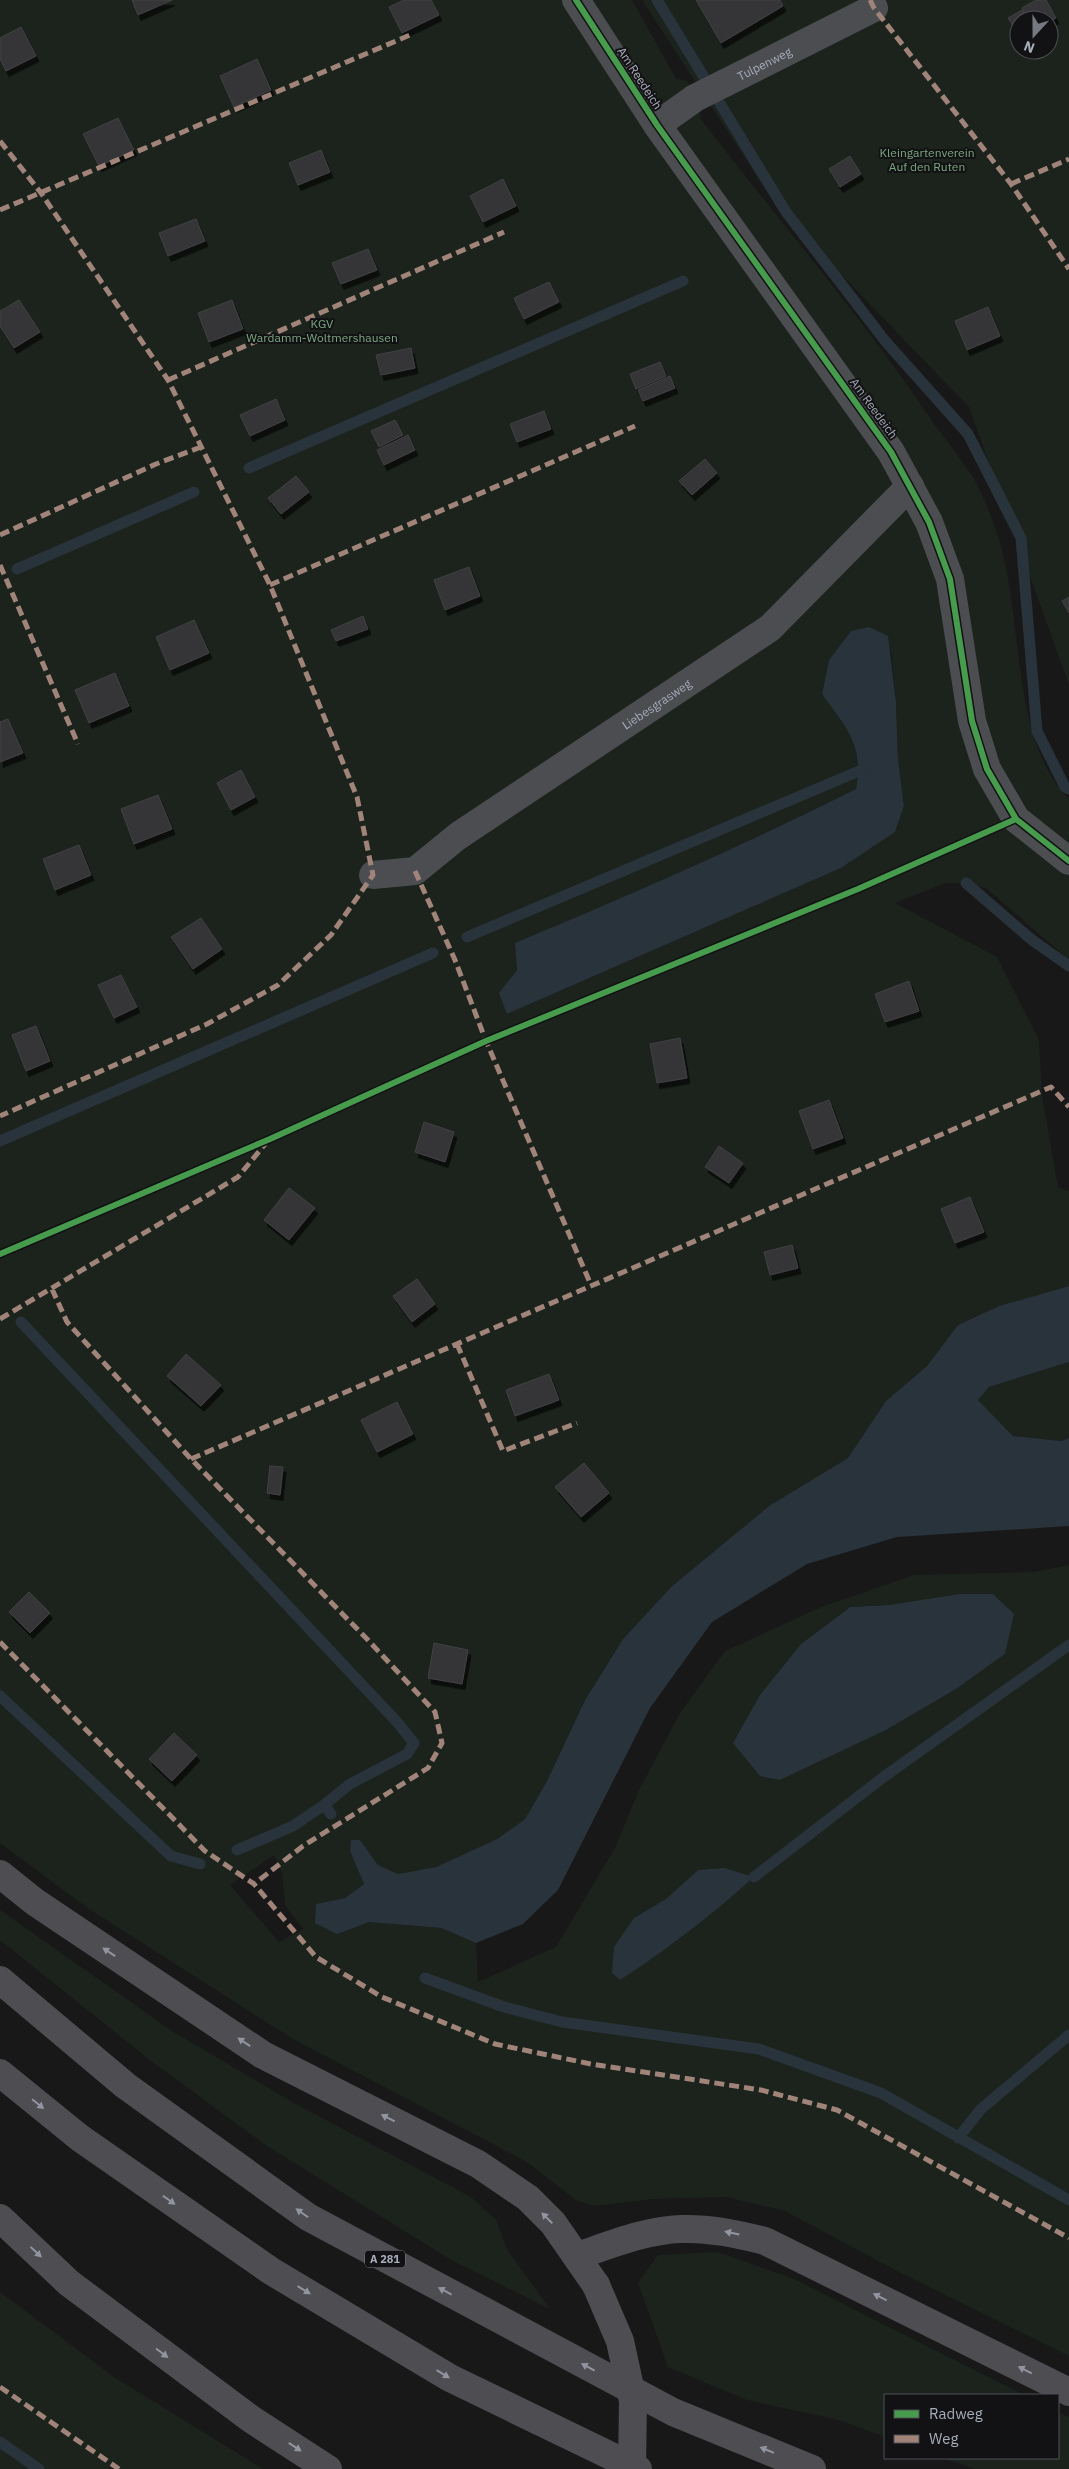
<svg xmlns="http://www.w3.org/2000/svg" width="1069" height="2469" font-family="'IBM Plex Sans',sans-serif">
<defs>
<filter id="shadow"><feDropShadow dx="3" dy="5.5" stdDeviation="0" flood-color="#0009"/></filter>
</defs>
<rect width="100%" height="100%" fill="#181818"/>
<path fill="#1b231c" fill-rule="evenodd" d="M0,0h632l44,79 11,2 14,27 -1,10c76,99 158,194 228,297 14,21 32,42 46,64 9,15 16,35 22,51 29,81 12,207 73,269v161l-83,-72 -20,-5h-21l-50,20 102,54 42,83 3,55 16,92 11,4v95l-70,20 -41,19 -31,41 -41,35 -38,57 -79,48 -98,81 -48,52 -38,61 -38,81 -22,38 -28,20 -61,28 -38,7 -20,-9 -18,-25 -10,11 14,33 -19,14 -29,6v19l37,4 16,-5 72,6 35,15 2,39 78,-35 59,-99 24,-58 41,-77 45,-62 96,-44 93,-32 119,-3 36,-7v791l-172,-85 -112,-60 -59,-14 -73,2 -59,7 -18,-6 -49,-38 -234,-123 -204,-130 -89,-66zM851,631l40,19 5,52 2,58 6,46 -9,26 -54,36 -334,146 -7,-21 17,-23 -1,-27c115,-48 228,-99 340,-154 7,-46 -9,-60 -34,-95l7,-33zM959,1594h34l20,20 -8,40 -49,35 -70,41 -106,50 21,-136 48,-37 40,-2zM274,1855l8,18 3,32 18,24 -24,13 -49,-57zM698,1870l56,7 -73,61 -61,42 14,-61 32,-20z
M642,0h427v685l-100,-278 -191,-198zM1019,20h30v30h-30z
M1069,1362v76l-8,3 -48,-5 -35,-36 11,-13z
M0,1910l172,121 122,72 177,94 25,23 12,31 42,58 -97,-48 -186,-115 -117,-86 -150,-120z
M718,2252l76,27 230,116h-139v42l-46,-17 -92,-20 -79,-33 -30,-84 20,-28z
M0,2292l114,85 149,92h-263z
M1058,2412l11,5v52h-94l-32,-11h115z"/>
<path fill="#29333b" d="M869,627l19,9 8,66 2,58 6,46 -9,26 -54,36 -334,146 -8,-21 18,-23 -2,-27c116,-48 229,-98 341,-154 8,-45 -10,-61 -34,-95l7,-34 22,-29z
M1069,1286v76l-80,25 -11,13 35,36 48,5 8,-3v88l-172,11 -90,27 -95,58 -62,86 -92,182 -35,34 -47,19 -35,-15 -72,-6 -32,12 -22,-11 1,-19 29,-6 19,-14 -14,-33 1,-11h9l18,25 20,9 38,-7 61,-28 28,-20 22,-38 38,-81 38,-61 48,-52 98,-81 79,-48 38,-57 41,-35 31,-41 41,-19z
M959,1594h34l21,20 -9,40 -49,35 -70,41 -106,50 -20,-4 -27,-33 27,-48 41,-51 49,-37 39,-2z
M724,1868l30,9c-42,38 -86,72 -134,103l-8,-7 2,-26 20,-29 32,-19 32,-29z"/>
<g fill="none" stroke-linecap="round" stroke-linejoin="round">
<path stroke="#29333b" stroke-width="11" d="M657,0l129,212 100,130 82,92 53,104 16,193 28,56 4,2
M249,468l434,-187
M17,569l177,-77
M966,883l66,57 37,26
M467,937l404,-171
M0,1141l433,-188
M21,1322l376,400 17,21 -7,11 -57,30 -26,21 7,9
M0,1696l171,160 29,8
M237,1850l56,-24 31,-21
M754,1877l131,-101 184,-131
M425,1978l79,29 58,15 197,27 122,44 188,107
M958,2138l23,-29 88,-74
M0,2442l39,27"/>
</g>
<path fill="#353537" stroke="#404144" filter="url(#shadow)" d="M132,0h40l-34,15z
M404,0h27l8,15 -37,18 -13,-26z
M696,0h84l3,6 -62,37z
M1036,0h10l10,18 -7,4 -20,-2 -7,-12z
M1022,10l6,10h-9l-1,14 -10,-16z
M21,27l15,29 -30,15 -6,-12v-21z
M257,59l14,31 -37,17 -14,-31z
M118,118l16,32 -35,16 -16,-32z
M321,150l9,22 -32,13 -9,-22z
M850,156l11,18 -21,13 -11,-18z
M503,179l13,27 -33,16 -13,-26z
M196,219l9,22 -37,15 -9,-23z
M368,249l9,21 -36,14 -9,-21z
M549,282l10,20 -35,17 -10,-21z
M19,300l21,32 -26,16 -14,-22v-15z
M232,300l11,29 -34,13 -11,-29z
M988,307l12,29 -33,14 -12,-29z
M411,348l4,20 -34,7 -5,-20z
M660,362l6,14 -30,13 -6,-15z
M670,376l5,12 -32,13 -5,-11z
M276,399l9,21 -35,16 -10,-21z
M544,411l7,18 -34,13 -7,-18z
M395,420l8,15 -24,12 -8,-16z
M408,435l7,15 -31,15 -7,-15z
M705,459l12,14 -25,22 -13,-14z
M296,476l13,16 -28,22 -13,-16z
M469,567l11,29 -35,14 -11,-30z
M1069,597v16l-7,-12z
M363,616l5,13 -32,12 -5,-11z
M194,620l15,33 -39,17 -14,-33z
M115,673l14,33 -40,17 -14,-33z
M8,719l15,34 -23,9v-40z
M241,770l14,27 -24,13 -14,-27z
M158,795l14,34 -38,15 -13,-35z
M79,845l12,30 -36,15 -12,-31z
M201,918l21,31 -29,20 -22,-32z
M121,975l16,32 -23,11 -16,-33z
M909,981l10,30 -34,11 -10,-28z
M36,1026l14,35 -24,10 -14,-36z
M680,1038l7,40 -30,5 -7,-39z
M829,1100l14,38 -30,11 -14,-38z
M424,1122l30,10 -9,30 -30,-10z
M719,1146l24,17 -14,20 -24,-16z
M289,1188l26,20 -26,32 -25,-20z
M970,1197l14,35 -29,11 -14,-34z
M792,1245l6,23 -28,7 -6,-23z
M417,1279l18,25 -23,18 -19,-26z
M186,1354l35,31 -20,21 -34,-30z
M549,1374l10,26 -44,16 -9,-26z
M397,1402l16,32 -36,18 -16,-32z
M584,1463l25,30 -28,24 -26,-30z
M270,1466l13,1 -3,28 -13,-2z
M29,1592l21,21 -20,20 -21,-21z
M434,1643l34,7 -6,34 -34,-6z
M174,1733l23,22 -25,26 -23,-22z"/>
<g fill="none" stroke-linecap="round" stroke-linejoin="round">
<g stroke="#4b4d51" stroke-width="28">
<path d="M576,0l81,125 234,327 38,70 21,57 22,142 15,48 29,50 53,42"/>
<path id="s1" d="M657,125l38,-27 179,-90"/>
<path id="s2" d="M373,875l42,-4 43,-35 312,-208 140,-142"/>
</g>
<path stroke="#4e4e52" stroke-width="28" d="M0,1874l35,28 228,153 215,109 50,34 25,25 43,62
M0,1980l126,106 182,131 365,195 139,57
M0,2073l80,65 191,133 179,107 188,91
M0,2218l69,65 182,136 77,50
M577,2256c33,-11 69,-26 104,-27 29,-1 56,5 84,12l304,151"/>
<path stroke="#4e4e52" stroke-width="28" d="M596,2285l24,56 13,60 -1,68"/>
<path stroke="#a18479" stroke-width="5" stroke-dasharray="10 5" stroke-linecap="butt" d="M870,0l4,8 137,176 58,85
M0,141l41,52 127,187 102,205 87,212 16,78 -42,60 -53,50 -71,39 -207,92
M1011,184l58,-25
M0,210l410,-175
M168,380l336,-148
M0,535l156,-71 45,-17
M0,565l78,179
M270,585l365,-159
M415,871l40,89 31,81 105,244
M52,1289l15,33 124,137 176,180 68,73 7,31 -14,25 -125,78 -49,38
M0,1319l238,-142 28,-34
M457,1344l46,107 74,-28
M191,1459l860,-372 18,20
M0,1642l205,209 49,33 62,73 66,40 113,47 96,20 170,26 76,20 232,128
M0,2387l119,82"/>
<g stroke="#121214" stroke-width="9">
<path id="cycleway" d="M576,0l81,125 234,327 38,70 21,57 22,142 15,48 29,50 53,42
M0,1254l270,-115 216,-98 372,-152 158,-70"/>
</g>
<use href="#cycleway" stroke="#469c4c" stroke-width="6"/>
</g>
<defs><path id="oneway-solid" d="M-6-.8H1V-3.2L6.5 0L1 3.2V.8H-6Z" transform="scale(1.25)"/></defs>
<g fill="#9195a0">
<use href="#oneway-solid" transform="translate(109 1952) rotate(-146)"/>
<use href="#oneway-solid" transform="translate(244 2042) rotate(-146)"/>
<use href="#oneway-solid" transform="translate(38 2104) rotate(39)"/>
<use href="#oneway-solid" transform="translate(388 2118) rotate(-153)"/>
<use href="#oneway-solid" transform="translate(169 2200) rotate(35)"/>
<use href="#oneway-solid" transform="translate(302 2213) rotate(-145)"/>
<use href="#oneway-solid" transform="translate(547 2218) rotate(-135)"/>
<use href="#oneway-solid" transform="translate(732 2233) rotate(-168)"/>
<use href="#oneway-solid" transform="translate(36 2252) rotate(43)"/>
<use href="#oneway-solid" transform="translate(304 2290) rotate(31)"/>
<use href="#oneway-solid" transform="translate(445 2291) rotate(-152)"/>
<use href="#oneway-solid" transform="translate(880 2297) rotate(-153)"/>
<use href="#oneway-solid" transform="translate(162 2353) rotate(37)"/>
<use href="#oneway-solid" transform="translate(588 2367) rotate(-152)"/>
<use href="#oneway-solid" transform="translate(1025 2370) rotate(-153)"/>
<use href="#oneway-solid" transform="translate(443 2374) rotate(31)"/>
<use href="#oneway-solid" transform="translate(295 2447) rotate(33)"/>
<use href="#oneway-solid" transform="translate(767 2450) rotate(-158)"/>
</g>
<g text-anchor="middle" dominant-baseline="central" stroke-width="4" stroke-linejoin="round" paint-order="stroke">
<rect fill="#121214" stroke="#7a7e88" stroke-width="1" x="365" y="2250.5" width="40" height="17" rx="4"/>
<g font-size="11" font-weight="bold" fill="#a7adba">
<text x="385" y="2259">A 281</text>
</g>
<g font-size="12" fill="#a7adba" stroke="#121214">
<text stroke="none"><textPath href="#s1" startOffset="124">Tulpenweg</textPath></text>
<text transform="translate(640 78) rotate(57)">Am Reedeich</text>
<text transform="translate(874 408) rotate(54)">Am Reedeich</text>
<text stroke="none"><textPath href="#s2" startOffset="336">Liebesgrasweg</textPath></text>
</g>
<g font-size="12" fill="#7da780" stroke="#121214">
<text x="927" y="152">Kleingartenverein<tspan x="927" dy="14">Auf den Ruten</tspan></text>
<text x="322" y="323">KGV<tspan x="322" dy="14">Wardamm-Woltmershausen</tspan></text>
</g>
</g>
<rect x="884" y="2394" width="175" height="65" fill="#121214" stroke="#4e5056"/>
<rect x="894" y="2410" width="25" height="8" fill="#469c4c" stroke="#4e5056"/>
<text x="929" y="2419" font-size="15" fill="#a7adba">Radweg</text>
<rect x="894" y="2435" width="25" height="8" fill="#a18479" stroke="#4e5056"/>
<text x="929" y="2444" font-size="15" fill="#a7adba">Weg</text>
<g transform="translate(1034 35) rotate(201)"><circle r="24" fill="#121214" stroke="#4e5056"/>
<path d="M0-4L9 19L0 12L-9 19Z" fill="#757981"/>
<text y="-8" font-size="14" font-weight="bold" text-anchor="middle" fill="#a7adba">N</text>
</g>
</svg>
